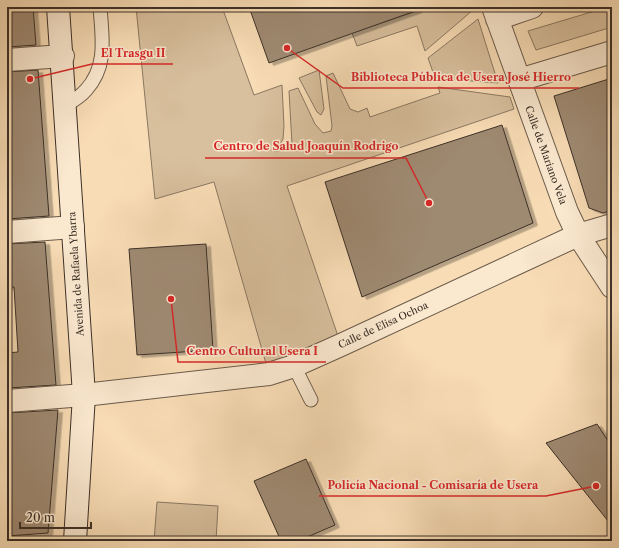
<svg xmlns="http://www.w3.org/2000/svg" width="619" height="548" font-family="'Libre Caslon Text',serif">
<defs>
<filter id="shadow"><feDropShadow dx="4.5" dy="2.5" stdDeviation="0" flood-color="#0004"/></filter>
</defs>
<rect width="100%" height="100%" fill="#f8dcb5"/>
<filter id="stains"><feTurbulence type="fractalNoise" baseFrequency=".005" numOctaves="4"/><feColorMatrix values="0 0 0 0 .2 0 0 0 0 .09 0 0 0 0 .02 0 0 0 .5 -.17"/></filter>
<radialGradient id="worn" r=".72"><stop offset=".6" stop-color="#630" stop-opacity="0"/><stop offset="1" stop-color="#630" stop-opacity=".3"/></radialGradient>
<path fill="#d8bf9d" stroke="#8a7862" d="M136,7h86l32,88 28,-10 2,41 -1,13 -3,5 -7,2 2,6 17,-8 -3,-53 9,-3 17,36 8,9 8,-2 1,-5 -6,-50 7,-3 17,36 8,3 9,-4 3,9 70,-24 -2,-6 72,10 4,12 -227,77 54,159 -72,29 -55,-192 -59,17z
M429,7h43l1,3 -48,41 -8,-25 -60,20 -5,-13z
M608,7h4v20l-76,23 -8,-19z
M478,19l20,64 -63,-5 -7,-20z
M319,70l5,39 -3,6 -4,-3 -18,-34z
M157,502l61,4 -2,35h-62z"/>
<path fill="#9e8971" stroke="#3c3028" filter="url(#shadow)" d="M7,7h26l3,38 -29,2z
M249,7h169v3l-149,53z
M38,70l11,146 -42,3v-147z
M612,78v132l-9,3 -14,-5 -35,-112z
M502,125l31,98 -171,74 -37,-115z
M45,242l11,143 -49,3v-35l11,-1 -4,-65h-7v-43z
M206,244l7,106 -76,5 -8,-106z
M58,410l-10,123 -41,3v-123z
M597,424l15,23v79l-66,-83z
M306,459l29,66 -37,16h-17l-27,-60z"/>
<g fill="none" stroke-linecap="round" stroke-linejoin="round">
<g stroke="#6b5b4b" stroke-width="15">
<path id="service" d="M66,105c7,-4 15,-9 20,-15 22,-24 16,-53 14,-83
M294,366l17,34"/>
</g>
<g stroke="#6b5b4b" stroke-width="24">
<path id="minor" d="M493,7l74,205 11,23 34,52
M497,19l35,-12
M7,60l56,-4
M519,80l93,-28
M7,232l66,-5
M7,401l77,-6 185,-21 25,-8 47,-21 237,-110 34,-10"/>
</g>
<g stroke="#3c3028" stroke-width="24">
<path id="secondary" d="M58,7l26,388 -9,146"/>
</g>
<use href="#service" stroke="#fae8cf" stroke-width="13"/>
<use href="#minor" stroke="#fae8cf" stroke-width="22"/>
<use href="#secondary" stroke="#fae8cf" stroke-width="22"/>
</g>
<g text-anchor="middle" dominant-baseline="central" stroke-width="3" stroke-linejoin="round" paint-order="stroke">
<g font-size="10" fill="#3c3028" stroke="#fae8cf">
<text transform="translate(546 155) rotate(70)">Calle de Mariano Vela</text>
<text transform="translate(76 274) rotate(-94)">Avenida de Rafaela Ybarra</text>
<text transform="translate(383 325) rotate(-25)">Calle de Elisa Ochoa</text>
</g>
</g>
<path fill="none" stroke="#d62828" stroke-width="1.5" d="M30 79L92 64H173M287 48L343 88H579M429 203L406 158H205M171 299L178 362H326M596 486L546 496H319"/>
<g fill="#d62828" stroke="#fae8cf" stroke-width="1.5">
<circle cx="30" cy="79" r="4"/>
<circle cx="287" cy="48" r="4"/>
<circle cx="429" cy="203" r="4"/>
<circle cx="171" cy="299" r="4"/>
<circle cx="596" cy="486" r="4"/>
</g>
<g font-size="11" text-anchor="middle" font-weight="bold" fill="#d62828" stroke="#fae8cf" stroke-width="3" stroke-linejoin="round" paint-order="stroke">
<text x="133" y="57">El Trasgu II</text>
<text x="461" y="81">Biblioteca Pública de Usera José Hierro</text>
<text x="306" y="150">Centro de Salud Joaquín Rodrigo</text>
<text x="252" y="355">Centro Cultural Usera I</text>
<text x="433" y="489">Policía Nacional - Comisaría de Usera</text>
</g>
<rect width="619" height="548" fill="none" stroke="#f8dcb5" stroke-width="24"/>
<rect x="8" y="8" width="603" height="532" fill="none" stroke="#3c3028" stroke-width="2"/>
<rect x="12" y="12" width="595" height="524" fill="none" stroke="#3c3028"/>
<path d="M20 522v6h71v-6" fill="none" stroke="#3c3028" stroke-width="2"/>
<text x="26" y="522" font-size="12" fill="#3c3028" stroke="#fae8cf" stroke-width="3" paint-order="stroke">20 m</text>
<rect width="100%" height="100%" filter="url(#stains)"/>
<rect width="100%" height="100%" fill="url(#worn)"/>
</svg>
